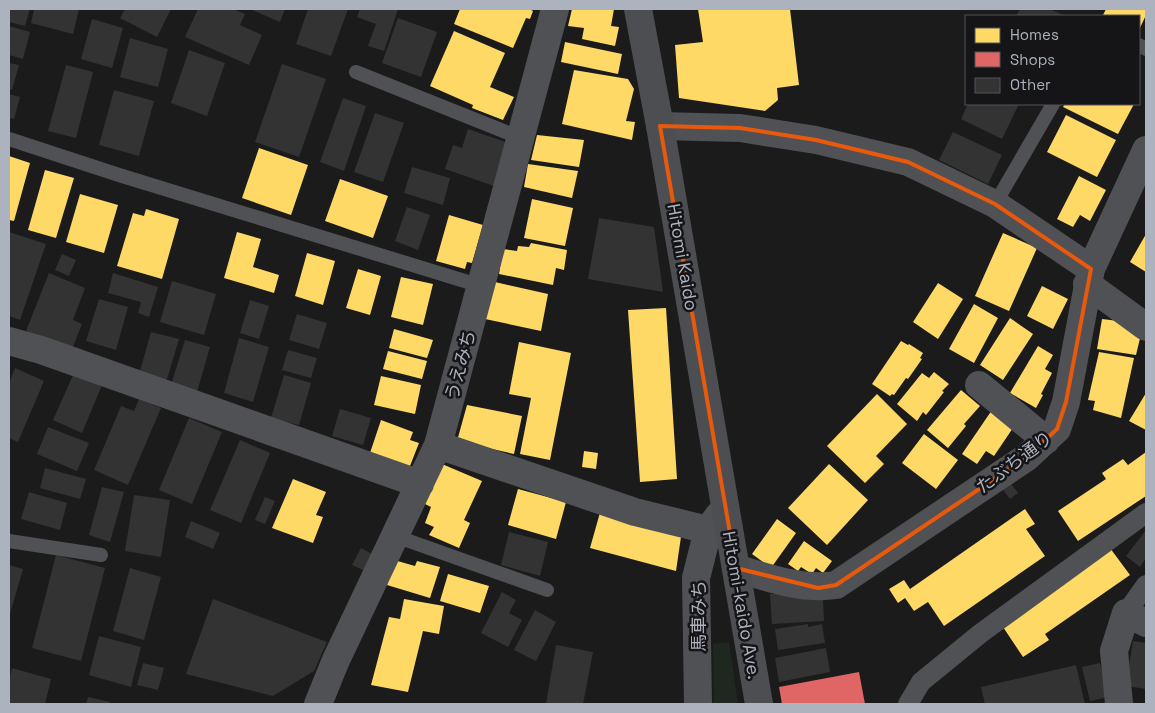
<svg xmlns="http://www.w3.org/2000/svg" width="1155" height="713" font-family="'Space Grotesk','Noto Sans JP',sans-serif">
<rect width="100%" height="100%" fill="#1b1b1c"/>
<path fill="#1e2720" d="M729,642l9,62h-24l-1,-60z"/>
<path fill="#ffd966" d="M460,9h69l4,2 -3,8 -4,-1 -13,30 -59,-24z
M572,9h42l-3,17 8,1 -4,19 -33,-7 2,-11 -16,-2z
M698,9h92l9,76 -22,3 1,12 -13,11 -86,-13 -4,-53 28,-3z
M1106,9h40v6l-7,15v-14h-34l-2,-1z
M454,31l51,22 -15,34 24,10 -11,23 -31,-12 1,-3 -43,-19z
M565,42l57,12 -4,20 -57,-12z
M574,70l54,9 6,10 -8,32 9,1 -3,18 -70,-16z
M1065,104h69l-16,30 -55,-27z
M1066,115l50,25 -19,37 -50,-25z
M537,135l47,5 -5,27 -48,-7z
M259,148l49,17 -17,50 -49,-17z
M9,156l21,7 -16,58 -5,-1z
M528,164l50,7 -6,27 -48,-11z
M45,170l29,8 -18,60 -28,-8z
M1079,176l27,14 -16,31 -10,-6 -7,12 -16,-8z
M340,179l48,17 -15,42 -48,-17z
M80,194l38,11 -14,48 -38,-11z
M532,199l41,9 -8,38 -41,-8z
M146,209l33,10 -17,60 -45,-13 16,-53 11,3z
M449,215l34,10 -11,38 -5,-1 -2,7 -29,-8z
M237,232l24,7 -8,28 26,8 -5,18 -50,-15z
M1003,233l34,15 -28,63 -34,-15z
M1146,234v38l-16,-10z
M531,243l36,7 -3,20 -8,-2 -3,17 -54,-11 4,-25 14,2 1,-5 11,1z
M307,253l28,8 -12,44 -28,-9z
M358,269l23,7 -11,39 -24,-7z
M401,277l32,7 -10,41 -32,-8z
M495,282l53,12 -7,37 -56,-12z
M938,283l25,16 -25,40 -25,-17z
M1042,286l26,13 -15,30 -26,-13z
M974,304l24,14 -24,45 -25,-14z
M666,308l11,171 -37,3 -12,-172z
M1010,318l23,16 -30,46 -23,-15z
M1102,319l25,3 15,8 -6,25 -39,-6z
M394,329l39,11 -6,18 -38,-10z
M901,341l7,4 1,-1 14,9 -3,5 2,1 -14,20 -2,-1 -12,17 -2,-1 -2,2 -18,-12z
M519,342l52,11 -21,107 -30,-6 11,-56 -22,-4z
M1038,346l15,9 -8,14 7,4 -11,21 2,1 -7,13 -26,-15z
M388,351l39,10 -5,18 -39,-10z
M1099,352l35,6 -13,60 -28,-8 2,-9 -7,-1z
M934,372l15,12 -7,7 2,1 -18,23 -3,-3 -6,9 -20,-17 25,-31 7,5z
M381,376l40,9 -6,29 -41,-9z
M961,390l19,16 -16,18 2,2 -18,22 -21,-18z
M1146,393v37l-17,-9z
M877,394l30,30 -31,32 8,8 -19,19 -38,-37z
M467,405l55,11 -8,38 -57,-13z
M994,407l23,15 -23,34 -8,-5 -9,13 -15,-10z
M381,420l32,12 -3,8 9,3 -11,28 -39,-15z
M924,434l34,26 -22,29 -34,-26z
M584,451l14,2 -2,16 -14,-2z
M1146,452v44l-68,45 -20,-30 48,-32 -4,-6 21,-14 5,6z
M442,464l40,17 -18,39 6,3 -11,25 -30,-13 5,-8 -9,-4 6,-16 -6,-3z
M829,464l39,36 -41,45 -39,-37z
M293,479l33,13 -10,23 7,2 -10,26 -41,-15z
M518,489l48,13 -10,37 -48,-14z
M601,509l81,21 -6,41 -86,-23z
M1025,509l10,15 -9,5 19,27 -101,70 -16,-24 -14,9 -9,-13 -7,5 -9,-14 15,-9 6,9z
M777,519l19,14 -25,35 -19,-14z
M804,541l28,20 -9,12 -7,-5 -4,6 -11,-7 -3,4 -10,-7z
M1110,548l20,27 -85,59 4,6 -26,17 -20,-30z
M394,560l21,6 2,-5 23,6 -10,31 -43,-13z
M448,574l41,12 -9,27 -40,-12z
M404,599l40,7 -5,28 -16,-3 -15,61 -37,-7 18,-68 11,2z"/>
<path fill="#e06666" d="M859,672l6,32h-83l-3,-17z"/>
<path fill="#333334" d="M9,9h21l-5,17 -16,-4z
M34,9h45l-6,25 -42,-11z
M125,9h46l-14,28 -37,-19z
M198,9h35l12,5 -5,11 22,10 -13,30 -64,-28z
M250,9h35l-5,13z
M308,9h40l-17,47 -35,-12z
M360,9h38l-14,42 -16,-5 8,-22 -19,-7z
M1020,9h30l15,7h-49z
M398,18l39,14 -16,45 -39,-14z
M92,19l31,9 -11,40 -31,-9z
M9,26l21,6 -7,27 -14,-4z
M130,38l38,11 -10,38 -38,-10z
M189,50l36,13 -18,53 -36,-13z
M9,63l10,2 -7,25 -3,-1z
M282,64l44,15 -27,78 -44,-15z
M66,65l27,7 -17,66 -28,-7z
M114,90l40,11 -15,55 -40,-11z
M9,94l11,3 -6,22 -5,-1z
M343,98l23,8 -22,65 -24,-9z
M968,104h51l-17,35 -41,-20z
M375,113l29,10 -21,59 -29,-10z
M468,129l40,14 -14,43 -49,-17 8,-24 9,3z
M953,132l49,23 -14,29 -49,-24z
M412,167l38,11 -7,27 -39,-12z
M407,207l23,8 -12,35 -23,-9z
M599,218l55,9 9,65 -75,-13z
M9,232l37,12 -26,76 -11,-4z
M62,254l14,6 -7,16 -14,-6z
M49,273l36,15 -12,32 9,4 -10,25 -46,-18z
M113,273l45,14 -9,30 -11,-4 3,-11 -33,-9z
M172,281l44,13 -12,41 -44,-13z
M99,299l29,8 -12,43 -30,-9z
M250,300l19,6 -10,33 -19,-6z
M297,314l30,9 -8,26 -30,-9z
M151,332l28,7 -14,47 -27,-8z
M239,338l30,9 -16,55 -29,-9z
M185,340l25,7 -13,45 -26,-7z
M288,350l29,8 -6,20 -29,-8z
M15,368l29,13 -26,61 -9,-4v-55z
M74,373l28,12 -20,48 -29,-13z
M284,375l27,8 -12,42 -28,-7z
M139,399l22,9 -33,77 -34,-15 27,-64 13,5z
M340,409l31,9 -8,27 -31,-9z
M189,418l33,14 -30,72 -33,-14z
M48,427l41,16 -12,28 -40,-17z
M240,440l30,13 -29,70 -31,-13z
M45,468l41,11 -6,20 -40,-11z
M1009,481l9,12 -8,6 -9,-12z
M102,487l22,5 -14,50 -21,-7z
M29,492l38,11 -7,27 -39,-11z
M134,495l36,5 -9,57 -36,-6z
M265,497l10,4 -10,23 -10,-4z
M191,521l29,12 -7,16 -28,-12z
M1146,530v28l-6,9 -14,-11z
M509,532l39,10 -8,34 -39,-11z
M361,548l13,7 -9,16 -13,-6z
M56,555l49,13 -24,93 -49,-13z
M9,565l14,4 -14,48z
M130,568l31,9 -17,63 -31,-9z
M502,592l14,8 -7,13 13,7 -14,27 -27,-14z
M805,592v8l18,-1 1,22 -52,3 -2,-30z
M213,599l114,43 -13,29 -41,25 -87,-22z
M535,610l21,12 -20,39 -22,-11z
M808,624v3l14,-3 3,19 -47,7 -3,-21z
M99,636l42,11 -10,40 -42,-12z
M1133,641l13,2v46l-20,-3z
M556,645l37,7 -10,52h-37z
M826,648l4,24 -51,10 -4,-24z
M143,663l21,5 -6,22 -21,-5z
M1100,663l8,34 -18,4 -8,-34z
M1076,665l9,39h-100l-4,-17z
M12,668l39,11 -6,25h-36v-23z
M88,697l22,5 -1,2h-23z"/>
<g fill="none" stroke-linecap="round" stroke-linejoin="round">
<path stroke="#505155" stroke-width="14" d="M1139,45l7,4
M356,72l165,66
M9,139l110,36 362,111
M995,204l58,-100
M395,536l152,54
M9,541l92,14"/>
<path stroke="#505155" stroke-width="20" d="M1126,613l20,-28
M908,704l13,-22 60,-49 165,-120"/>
<path stroke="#505155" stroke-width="28" d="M660,126l80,2 76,12 92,22 87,42 96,65
M1087,284l59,43
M9,341l32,9 379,134
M979,385l67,55
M438,445l197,67 73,18
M736,568c32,10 66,22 100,17l191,-128 30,-28 9,-27 25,-133 55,-119
M318,704l18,-44 102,-215 117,-436
M698,704l-2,-126 12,-48 11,-15
M1119,704l-5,-53 12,-38 20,10"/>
<path stroke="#4d4e51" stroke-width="28" d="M638,9l22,117 99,578"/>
</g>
<path fill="none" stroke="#e8590c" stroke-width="4" stroke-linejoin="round" d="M660,126l80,2 76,12 92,22 87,42 96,65 -25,133 -9,27 -30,28 -191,128 -18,3 -82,-20z"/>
<g text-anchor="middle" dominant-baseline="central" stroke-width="5" stroke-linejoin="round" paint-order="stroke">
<g font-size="18" fill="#acb2be" stroke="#151518">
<text transform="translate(683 257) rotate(80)">Hitomi Kaido</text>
<text transform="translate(460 365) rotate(-75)">うえみち</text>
<text transform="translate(1014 462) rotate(-37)">たぶち通り</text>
<text transform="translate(742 605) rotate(80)">Hitomi-kaido Ave.</text>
<text transform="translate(698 616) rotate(-90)">馬車みち</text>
</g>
</g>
<rect width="1155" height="713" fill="none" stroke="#acb2be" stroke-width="20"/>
<rect x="965" y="15" width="175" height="90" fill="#151518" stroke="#51545a"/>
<rect x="975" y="28" width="25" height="15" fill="#ffd966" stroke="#51545a"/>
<text x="1010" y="40" font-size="15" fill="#acb2be">Homes</text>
<rect x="975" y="52" width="25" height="15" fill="#e06666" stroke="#51545a"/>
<text x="1010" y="65" font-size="15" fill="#acb2be">Shops</text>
<rect x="975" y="78" width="25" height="15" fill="#333334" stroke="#51545a"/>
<text x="1010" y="90" font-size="15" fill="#acb2be">Other</text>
</svg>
